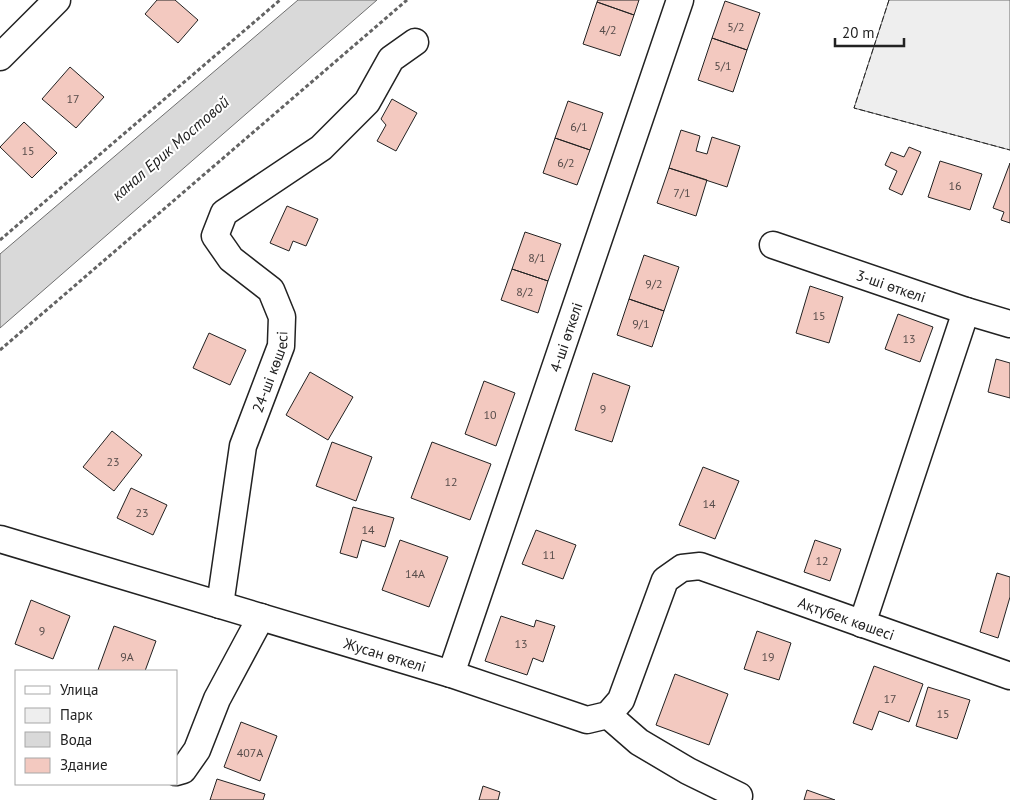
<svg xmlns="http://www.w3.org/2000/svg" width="1010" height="800" font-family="'PT Sans',sans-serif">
<rect width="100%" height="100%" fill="#fff"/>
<path fill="#eee" stroke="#6f6f6f" d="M889,0h121v150l-156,-42z"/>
<path fill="#d9d9d9" stroke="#6f6f6f" d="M298,0h79l-377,328v-74z"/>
<path fill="#f3c9c0" stroke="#222" d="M157,0h18l23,20 -20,23 -33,-29z
M598,0h41l-5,15 -37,-13z
M725,1l35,12 -13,37 -35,-12z
M597,2l37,13 -14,41 -37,-12z
M712,38l35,12 -14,42 -35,-12z
M70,67l34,30 -28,31 -34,-29z
M392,99l25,14 -21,38 -19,-10 9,-16 -5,-6z
M568,101l35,12 -13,37 -35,-12z
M24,122l33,31 -25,25 -32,-31z
M681,130l19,6 -4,15 11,3 5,-17 28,9 -13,41 -58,-19z
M555,138l35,12 -13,35 -34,-12z
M909,147l12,5 -19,43 -13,-6 8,-18 -12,-6 6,-13 13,5z
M940,161l42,13 -12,36 -42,-13z
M1010,163v60l-9,-3 3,-8 -11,-4z
M669,168l38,12 -11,36 -39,-13z
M287,206l31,13 -12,27 -13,-5 -4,10 -19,-8z
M525,232l36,12 -13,37 -36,-12z
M644,255l35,12 -15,44 -35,-12z
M512,269l36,12 -10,32 -37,-13z
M810,286l33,11 -14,46 -33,-10z
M629,299l35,12 -12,36 -35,-12z
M898,314l35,13 -13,35 -35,-13z
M209,333l37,17 -16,35 -37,-17z
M996,359l14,4v35l-22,-6z
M310,372l43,25 -25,43 -42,-25z
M593,373l37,13 -18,56 -37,-12z
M484,381l31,12 -19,53 -31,-12z
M112,431l30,24 -28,36 -31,-24z
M332,442l40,15 -16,44 -40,-15z
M432,442l59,22 -21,56 -59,-22z
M703,467l36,14 -24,58 -36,-14z
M131,488l36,17 -14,30 -36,-17z
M353,507l41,11 -9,29 -23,-7 -5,18 -17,-5z
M536,530l40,15 -13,34 -41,-15z
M400,540l48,17 -19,50 -47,-17z
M815,540l26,9 -11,32 -26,-9z
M997,573l13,4v20l-12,41 -18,-6z
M31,600l39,16 -17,43 -38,-15z
M501,616l33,11 2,-7 19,6 -12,36 -10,-4 -6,17 -42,-14z
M114,626l42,15 -11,30h-43l-4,-1z
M757,631l34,12 -12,37 -35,-11z
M874,666l49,18 -14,38 -30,-11 -7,19 -19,-7z
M675,674l53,20 -19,51 -53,-20z
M928,687l42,13 -13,39 -41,-13z
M241,722l36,14 -17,45 -36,-14z
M217,779l48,15 -2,6h-53z
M483,786l17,6 -2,8h-19z
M807,790l28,10h-31z"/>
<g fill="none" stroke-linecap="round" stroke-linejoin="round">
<g stroke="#222" stroke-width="29">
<g id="minor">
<path d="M0,57l57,-57"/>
<path id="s1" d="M773,245l193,66 44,13"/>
<path id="s2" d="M0,539l451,135 136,46 21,-5 13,-15 44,-120 17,-12 18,-2 310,110"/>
<path id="s3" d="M220,605l23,-159 38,-100 1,-29 -11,-27 -40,-31 -16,-23 9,-23 97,-65 46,-46 24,-43 24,-17"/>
<path d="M862,624l104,-313"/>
<path id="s4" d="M451,674l229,-674"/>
<path d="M608,715l31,27 49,29 51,25"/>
<path d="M176,772l7,-2 14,-20 20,-51 44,-82"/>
</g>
</g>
<path stroke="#646464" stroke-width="3" stroke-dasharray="4 2.5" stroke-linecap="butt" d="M0,240l280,-240
M0,350l407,-350"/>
<use href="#minor" stroke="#fff" stroke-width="26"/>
<path stroke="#222" stroke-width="1" stroke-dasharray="6 2.5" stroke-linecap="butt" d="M889,0l-35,108 156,42"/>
</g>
<g text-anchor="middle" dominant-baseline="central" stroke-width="4" stroke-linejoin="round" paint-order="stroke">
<g font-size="12" fill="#564c4a">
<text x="736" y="26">5/2</text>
<text x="608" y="29">4/2</text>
<text x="723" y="65">5/1</text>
<text x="73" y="98">17</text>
<text x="579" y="126">6/1</text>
<text x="28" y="150">15</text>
<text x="566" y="162">6/2</text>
<text x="955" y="185">16</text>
<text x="682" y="192">7/1</text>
<text x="537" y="257">8/1</text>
<text x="654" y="283">9/2</text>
<text x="525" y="291">8/2</text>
<text x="819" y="315">15</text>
<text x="641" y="323">9/1</text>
<text x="909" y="338">13</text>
<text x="603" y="408">9</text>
<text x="490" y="414">10</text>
<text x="113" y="461">23</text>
<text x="451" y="481">12</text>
<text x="709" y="503">14</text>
<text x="142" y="512">23</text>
<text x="368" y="529">14</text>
<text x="549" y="554">11</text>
<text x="822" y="560">12</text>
<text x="415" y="573">14А</text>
<text x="42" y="630">9</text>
<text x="521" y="643">13</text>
<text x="127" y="656">9А</text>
<text x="768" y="656">19</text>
<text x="890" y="698">17</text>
<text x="943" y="713">15</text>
<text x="250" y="752">407А</text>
</g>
<g font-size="15" fill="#222" stroke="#fff">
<text stroke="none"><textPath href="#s1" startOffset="125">3-шi өткелi</textPath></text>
<text stroke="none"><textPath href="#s4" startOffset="356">4-шi өткелi</textPath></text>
<text stroke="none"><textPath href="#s3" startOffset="240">24-ші көшесi</textPath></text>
<text stroke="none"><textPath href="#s2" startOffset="978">Ақтүбек көшесi</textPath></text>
<text stroke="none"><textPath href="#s2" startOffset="402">Жусан өткелі</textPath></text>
</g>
<g font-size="16" font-style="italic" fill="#222" stroke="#fff">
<text transform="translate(170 148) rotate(-41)">канал Ерик Мостовой</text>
</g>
</g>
<rect x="15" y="670" width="162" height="115" fill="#ffffff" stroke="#a7a7a7"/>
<rect x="25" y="686" width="25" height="8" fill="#ffffff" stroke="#a7a7a7"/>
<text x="60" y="695" font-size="15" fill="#222222">Улица</text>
<rect x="25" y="708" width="25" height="15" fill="#eeeeee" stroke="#a7a7a7"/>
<text x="60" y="720" font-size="15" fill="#222222">Парк</text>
<rect x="25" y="732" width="25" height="15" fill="#d9d9d9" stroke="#a7a7a7"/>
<text x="60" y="745" font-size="15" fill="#222222">Вода</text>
<rect x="25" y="758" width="25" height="15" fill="#f3c9c0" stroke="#a7a7a7"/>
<text x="60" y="770" font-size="15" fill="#222222">Здание</text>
<path d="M835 38v8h69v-8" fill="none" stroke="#222222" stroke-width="2.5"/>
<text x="842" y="38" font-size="15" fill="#222222" stroke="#ffffff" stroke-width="4" paint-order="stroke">20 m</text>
</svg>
